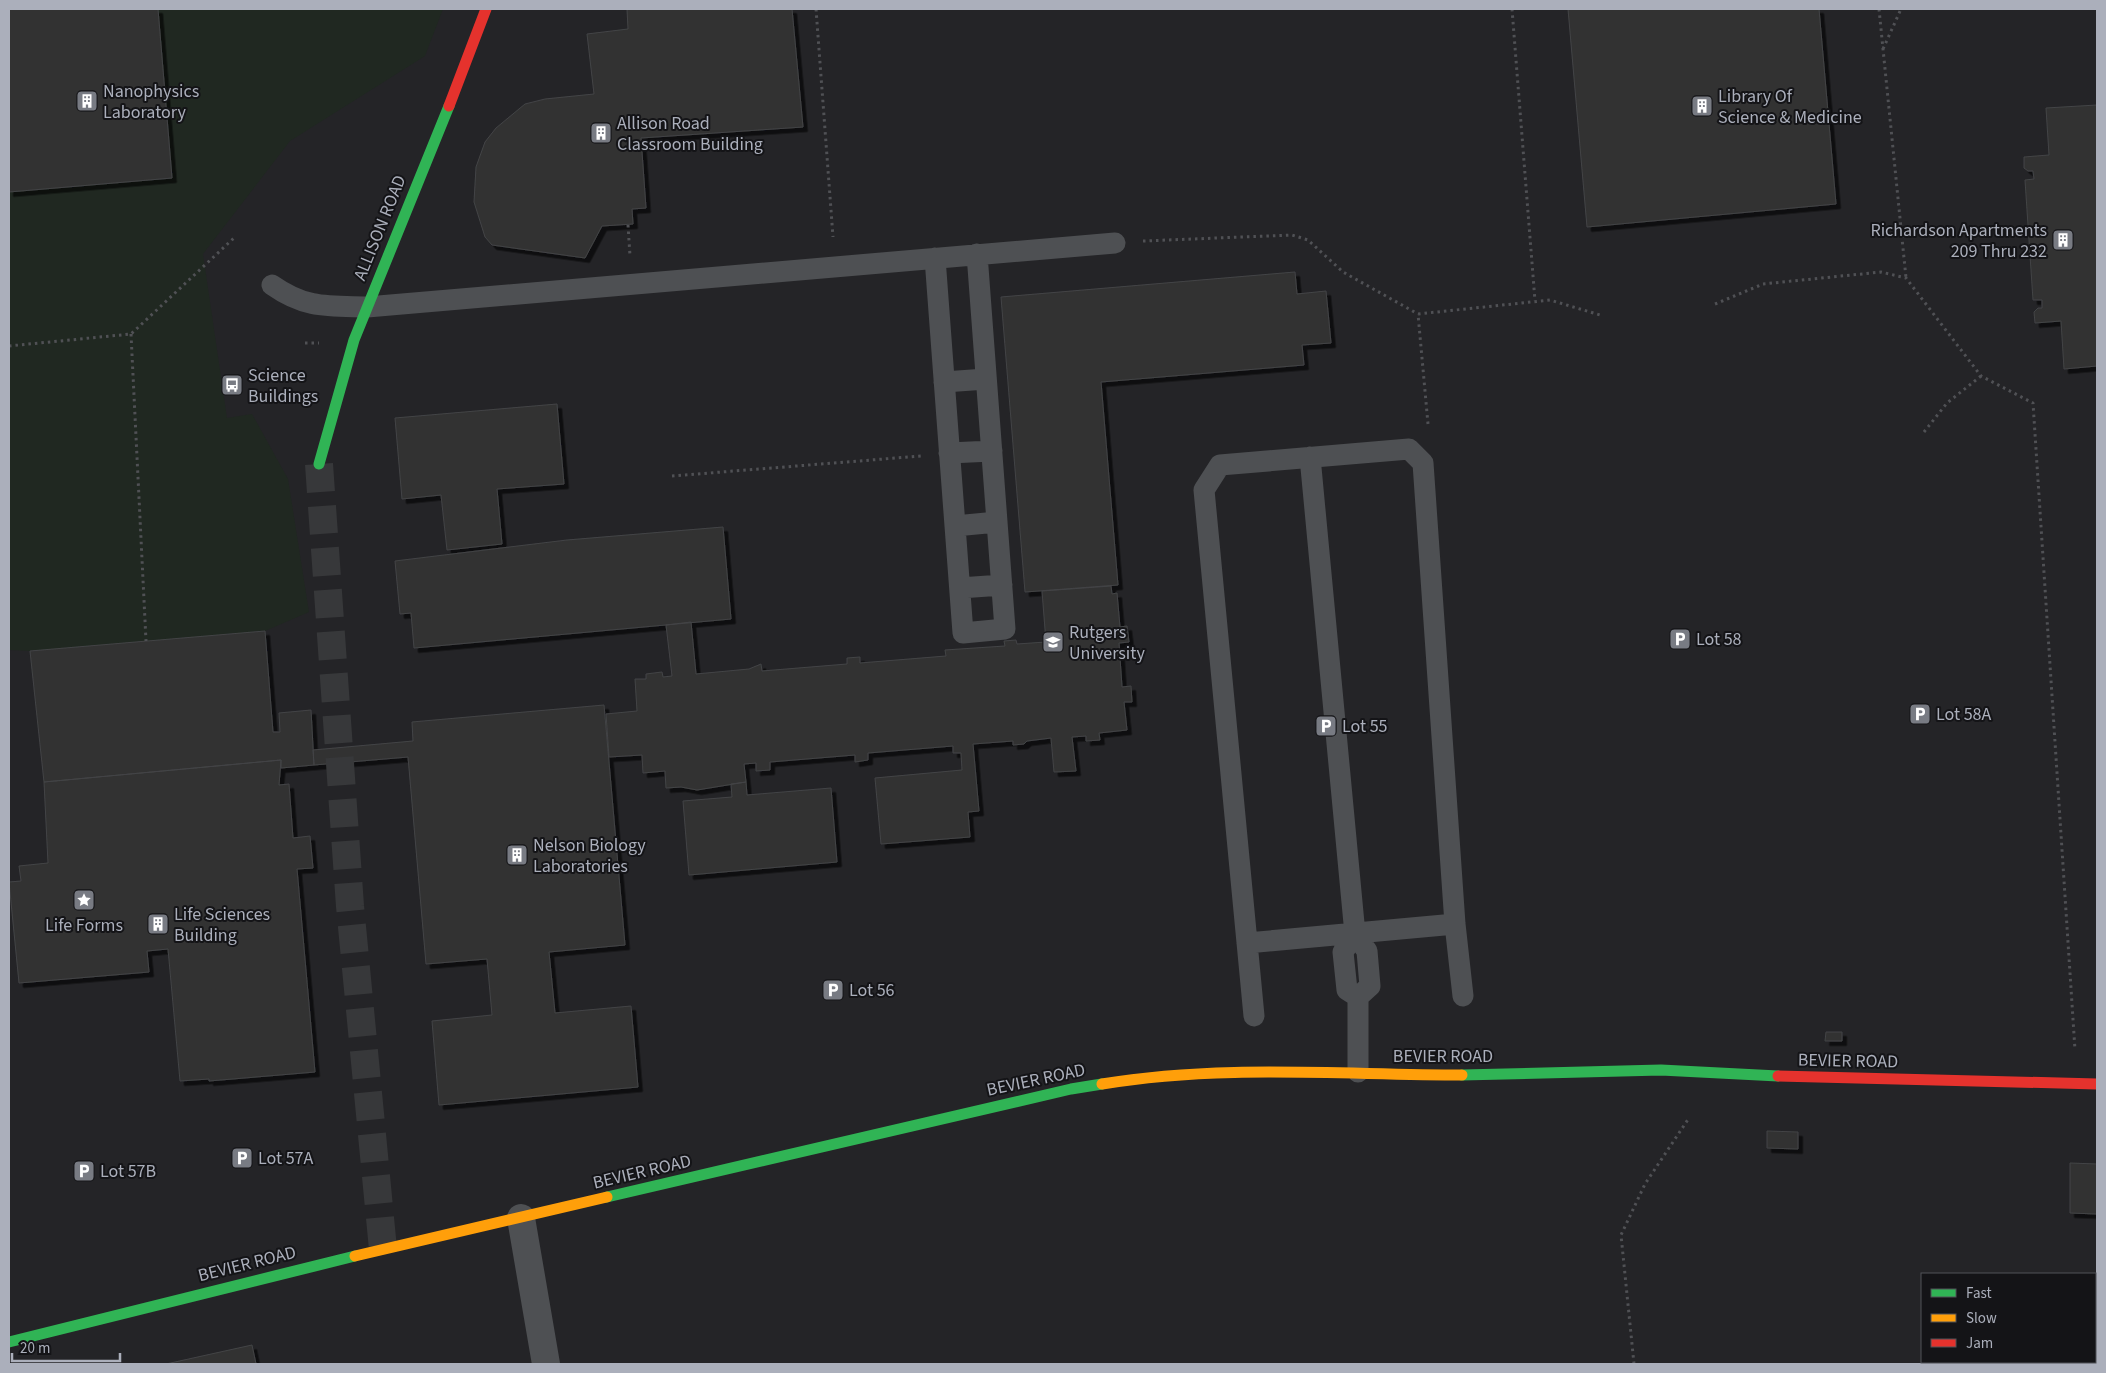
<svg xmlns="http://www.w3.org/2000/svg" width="2106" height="1373" font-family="'Source Sans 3',sans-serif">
<defs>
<filter id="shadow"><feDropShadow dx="4.5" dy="4.5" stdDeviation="0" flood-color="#0009"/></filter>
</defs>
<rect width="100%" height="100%" fill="#1a1a1a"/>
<path fill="#242427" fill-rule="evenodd" d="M9,9h2088v1355h-2088zM1922,1274h173v88h-173z"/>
<path fill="#202821" d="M9,9h434l-18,47 -135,85 -87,113 24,164 25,-4 36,65 21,133 -44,19 -235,20 -21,-1z"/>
<path fill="#323232" stroke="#434446" filter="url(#shadow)" d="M9,9h149l14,169 -163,14z
M627,9h165l11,118 -162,11 5,70 -14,1 1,15 -31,2 -17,32 -93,-13 -7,-8 -11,-35 2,-35 9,-25 11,-14 29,-24 20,-5 49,-5 -7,-60 41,-5z
M1568,9h251l17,195 -249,23z
M2097,105v261l-33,3 -3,-48 -26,2 -1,-11 4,-4h4v-8h-9l-8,-120 9,-1 -1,-8h-5l-4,-3v-11l25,-2 -3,-47z
M1295,272l2,22 29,-3 5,52 -29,2 2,20 -203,17 17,203 -93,7 -24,-295z
M557,404l7,80 -67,5 5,55 -55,6 -6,-55 -39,4 -7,-81z
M723,527l8,92 -317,29 -3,-35 -11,1 -5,-53 172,-21z
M1111,586l1,8 5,-1 3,34 7,-1 2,16 -10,1 3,44 9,-1 1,16h-8l3,28 -28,3 1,7 -14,1v-5l-14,1 4,34 -22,1 -3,-34 -24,3 -3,3 -11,1v-4l-40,3 6,67 -11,1 2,25 -89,7 -6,-66 87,-8 -1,-17h-8v-7l-85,7v7l-13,2v-7l-85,7v8l-14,1v-8l-12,1 2,18 -49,8 -16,-3 -15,1 -1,-17 -22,2 -1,-18 -33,2 -3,-43 31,-3 -2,-32h11v-5l16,-2 1,5 9,-1 -6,-51 25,-3 5,52 53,-5 12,-5 1,7 85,-7v-6l13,-1v6l86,-7 -1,-6 60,-4 -1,-5 12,-1 1,4 29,-2 -4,-51z
M265,631l8,101h7l-1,-19 32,-3 3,55 -33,3v-8l-237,22 -14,-131z
M604,705l21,240 -76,7 6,61 76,-7 7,81 -199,18 -7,-84 60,-6 -5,-56 -61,5 -18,-207 -94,8 -1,-15 100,-9 -1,-19z
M281,760l-2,25 10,-1 4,54 17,-2 3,32 -16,1 18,203 -106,9v-2l-29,2 -12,-132 -21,2 2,21 -130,11 -10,-101 12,-1 -2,-15 29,-3 -4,-81z
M746,782l1,13 84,-7 6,74 -148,13 -6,-74 49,-4 -1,-13z
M1826,1032h16v9h-17z
M1767,1131l31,1v17l-31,-1z
M2070,1163l27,1v50l-27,-1z
M252,1345l4,19h-90z"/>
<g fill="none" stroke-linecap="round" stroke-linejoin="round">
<path stroke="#37383a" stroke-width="28" stroke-dasharray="28 14" stroke-linecap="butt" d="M319,464l31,442 33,343"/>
<path stroke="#505155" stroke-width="3" stroke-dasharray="2.5 4" stroke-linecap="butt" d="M816,9l17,228
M1512,9l23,292
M1879,9l27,269
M1883,49l18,-40
M628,225l2,31
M1143,241l149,-6 16,5 35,32 75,42
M1715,304l48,-20 118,-12 25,6 75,98 52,27 42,647
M131,334l15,307
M305,343h14
M9,346l122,-12 104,-97
M1428,424l-10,-110 132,-14 50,15
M1924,432l23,-29 34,-27
M672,476l249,-20
M1634,1364l-13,-129 24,-51 44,-66"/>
<path stroke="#4e5053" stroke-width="21" d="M935,258l28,375 42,-4 -28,-375
M272,285c34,24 56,21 95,22l748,-64
M944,382l42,-3
M949,453l43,-2
M1310,457l45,477 12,17 3,35 -12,11v75
M955,526l42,-4
M960,588l42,-3
M1355,934l-12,18 4,38 11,7
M1247,943l208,-19
M1254,1016l-50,-526 16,-25 189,-16 14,14 32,461 8,72
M2095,1350l2,2"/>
<path stroke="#4e5053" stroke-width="28" d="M521,1218l25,146"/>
<path stroke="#30b455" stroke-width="11" d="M319,464l35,-124 95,-234
M1462,1075l199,-5 117,6
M607,1197l464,-108 31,-5
M9,1342l346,-86"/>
<path stroke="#ff9f0a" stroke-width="11" d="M1102,1084c119,-20 240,-9 360,-9
M355,1256l252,-59"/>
<path stroke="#e5322d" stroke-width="11" d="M449,106l37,-97
M1778,1076l319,8"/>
</g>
<defs>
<g id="building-square" transform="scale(1.125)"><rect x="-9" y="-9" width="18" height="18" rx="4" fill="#787b83" stroke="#141417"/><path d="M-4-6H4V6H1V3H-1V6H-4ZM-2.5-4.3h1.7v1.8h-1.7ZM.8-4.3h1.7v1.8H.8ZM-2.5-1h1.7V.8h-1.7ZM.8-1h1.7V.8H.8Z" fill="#fff"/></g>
<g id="bus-square" transform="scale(1.125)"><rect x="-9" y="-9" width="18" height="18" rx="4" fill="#787b83" stroke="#141417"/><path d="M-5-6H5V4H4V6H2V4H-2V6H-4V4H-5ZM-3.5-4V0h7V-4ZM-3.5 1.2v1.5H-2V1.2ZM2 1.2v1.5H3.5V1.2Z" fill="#fff"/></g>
<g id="parking-square" transform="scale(1.125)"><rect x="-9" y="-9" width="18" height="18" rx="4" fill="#787b83" stroke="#141417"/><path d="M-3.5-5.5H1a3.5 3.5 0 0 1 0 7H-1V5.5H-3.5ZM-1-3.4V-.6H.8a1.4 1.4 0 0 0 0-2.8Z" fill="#fff"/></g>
<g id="university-square" transform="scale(1.125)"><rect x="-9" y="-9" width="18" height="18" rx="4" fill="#787b83" stroke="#141417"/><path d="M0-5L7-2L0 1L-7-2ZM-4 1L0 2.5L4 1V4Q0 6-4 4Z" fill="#fff"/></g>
<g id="sight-square" transform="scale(1.125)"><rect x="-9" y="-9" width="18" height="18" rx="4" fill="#787b83" stroke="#141417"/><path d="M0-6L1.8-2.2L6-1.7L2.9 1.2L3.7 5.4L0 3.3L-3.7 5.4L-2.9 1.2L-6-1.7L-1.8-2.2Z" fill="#fff"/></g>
</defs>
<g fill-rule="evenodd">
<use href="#building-square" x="87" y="101"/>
<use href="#building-square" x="1702" y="106"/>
<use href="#building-square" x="601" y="133"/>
<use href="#building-square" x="2063" y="240"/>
<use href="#bus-square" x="232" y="385"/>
<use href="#parking-square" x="1680" y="639"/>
<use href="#university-square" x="1053" y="642"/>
<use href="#parking-square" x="1920" y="714"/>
<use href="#parking-square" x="1326" y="726"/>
<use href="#building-square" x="517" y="855"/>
<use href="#sight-square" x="84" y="900"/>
<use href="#building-square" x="158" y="924"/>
<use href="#parking-square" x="833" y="990"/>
<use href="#parking-square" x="242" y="1158"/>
<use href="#parking-square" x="84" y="1171"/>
</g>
<g text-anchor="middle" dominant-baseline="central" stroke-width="4" stroke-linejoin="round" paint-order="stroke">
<g font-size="18" fill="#abafbb" stroke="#141417" text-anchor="start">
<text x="103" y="91">Nanophysics<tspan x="103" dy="21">Laboratory</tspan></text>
<text x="1718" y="96">Library Of<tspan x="1718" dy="21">Science &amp; Medicine</tspan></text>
<text x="617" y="123">Allison Road<tspan x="617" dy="21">Classroom Building</tspan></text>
<text x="2047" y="230" text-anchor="end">Richardson Apartments<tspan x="2047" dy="21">209 Thru 232</tspan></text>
<text x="248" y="375">Science<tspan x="248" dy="21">Buildings</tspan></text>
<text x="1069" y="632">Rutgers<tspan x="1069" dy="21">University</tspan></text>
<text x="1696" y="639">Lot 58</text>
<text x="1936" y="714">Lot 58A</text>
<text x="1342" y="726">Lot 55</text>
<text x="533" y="845">Nelson Biology<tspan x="533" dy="21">Laboratories</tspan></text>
<text x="174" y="914">Life Sciences<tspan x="174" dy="21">Building</tspan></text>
<text x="84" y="925" text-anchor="middle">Life Forms</text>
<text x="849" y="990">Lot 56</text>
<text x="258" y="1158">Lot 57A</text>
<text x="100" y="1171">Lot 57B</text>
</g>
<g font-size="18" fill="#abafbb" stroke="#141417">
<text transform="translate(380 228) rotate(-68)">ALLISON ROAD</text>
<text x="1443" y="1056">BEVIER ROAD</text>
<text transform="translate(1848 1061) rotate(1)">BEVIER ROAD</text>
<text transform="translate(1036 1080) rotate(-12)">BEVIER ROAD</text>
<text transform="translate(642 1172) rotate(-13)">BEVIER ROAD</text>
<text transform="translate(247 1264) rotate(-14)">BEVIER ROAD</text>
</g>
</g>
<rect width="2106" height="1373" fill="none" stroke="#abafbb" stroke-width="20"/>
<rect x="1921" y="1273" width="175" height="90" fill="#141417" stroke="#505259"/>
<rect x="1931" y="1289" width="25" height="8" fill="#30b455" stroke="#505259"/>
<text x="1966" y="1298" font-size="15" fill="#abafbb">Fast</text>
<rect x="1931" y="1314" width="25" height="8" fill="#ff9f0a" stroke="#505259"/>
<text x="1966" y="1323" font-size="15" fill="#abafbb">Slow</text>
<rect x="1931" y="1339" width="25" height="8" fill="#e5322d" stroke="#505259"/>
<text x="1966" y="1348" font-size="15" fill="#abafbb">Jam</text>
<path d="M12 1353v8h108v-8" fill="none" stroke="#abafbb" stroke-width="2.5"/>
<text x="20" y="1353" font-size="15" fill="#abafbb" stroke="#141417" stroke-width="4" paint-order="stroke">20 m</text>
</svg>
